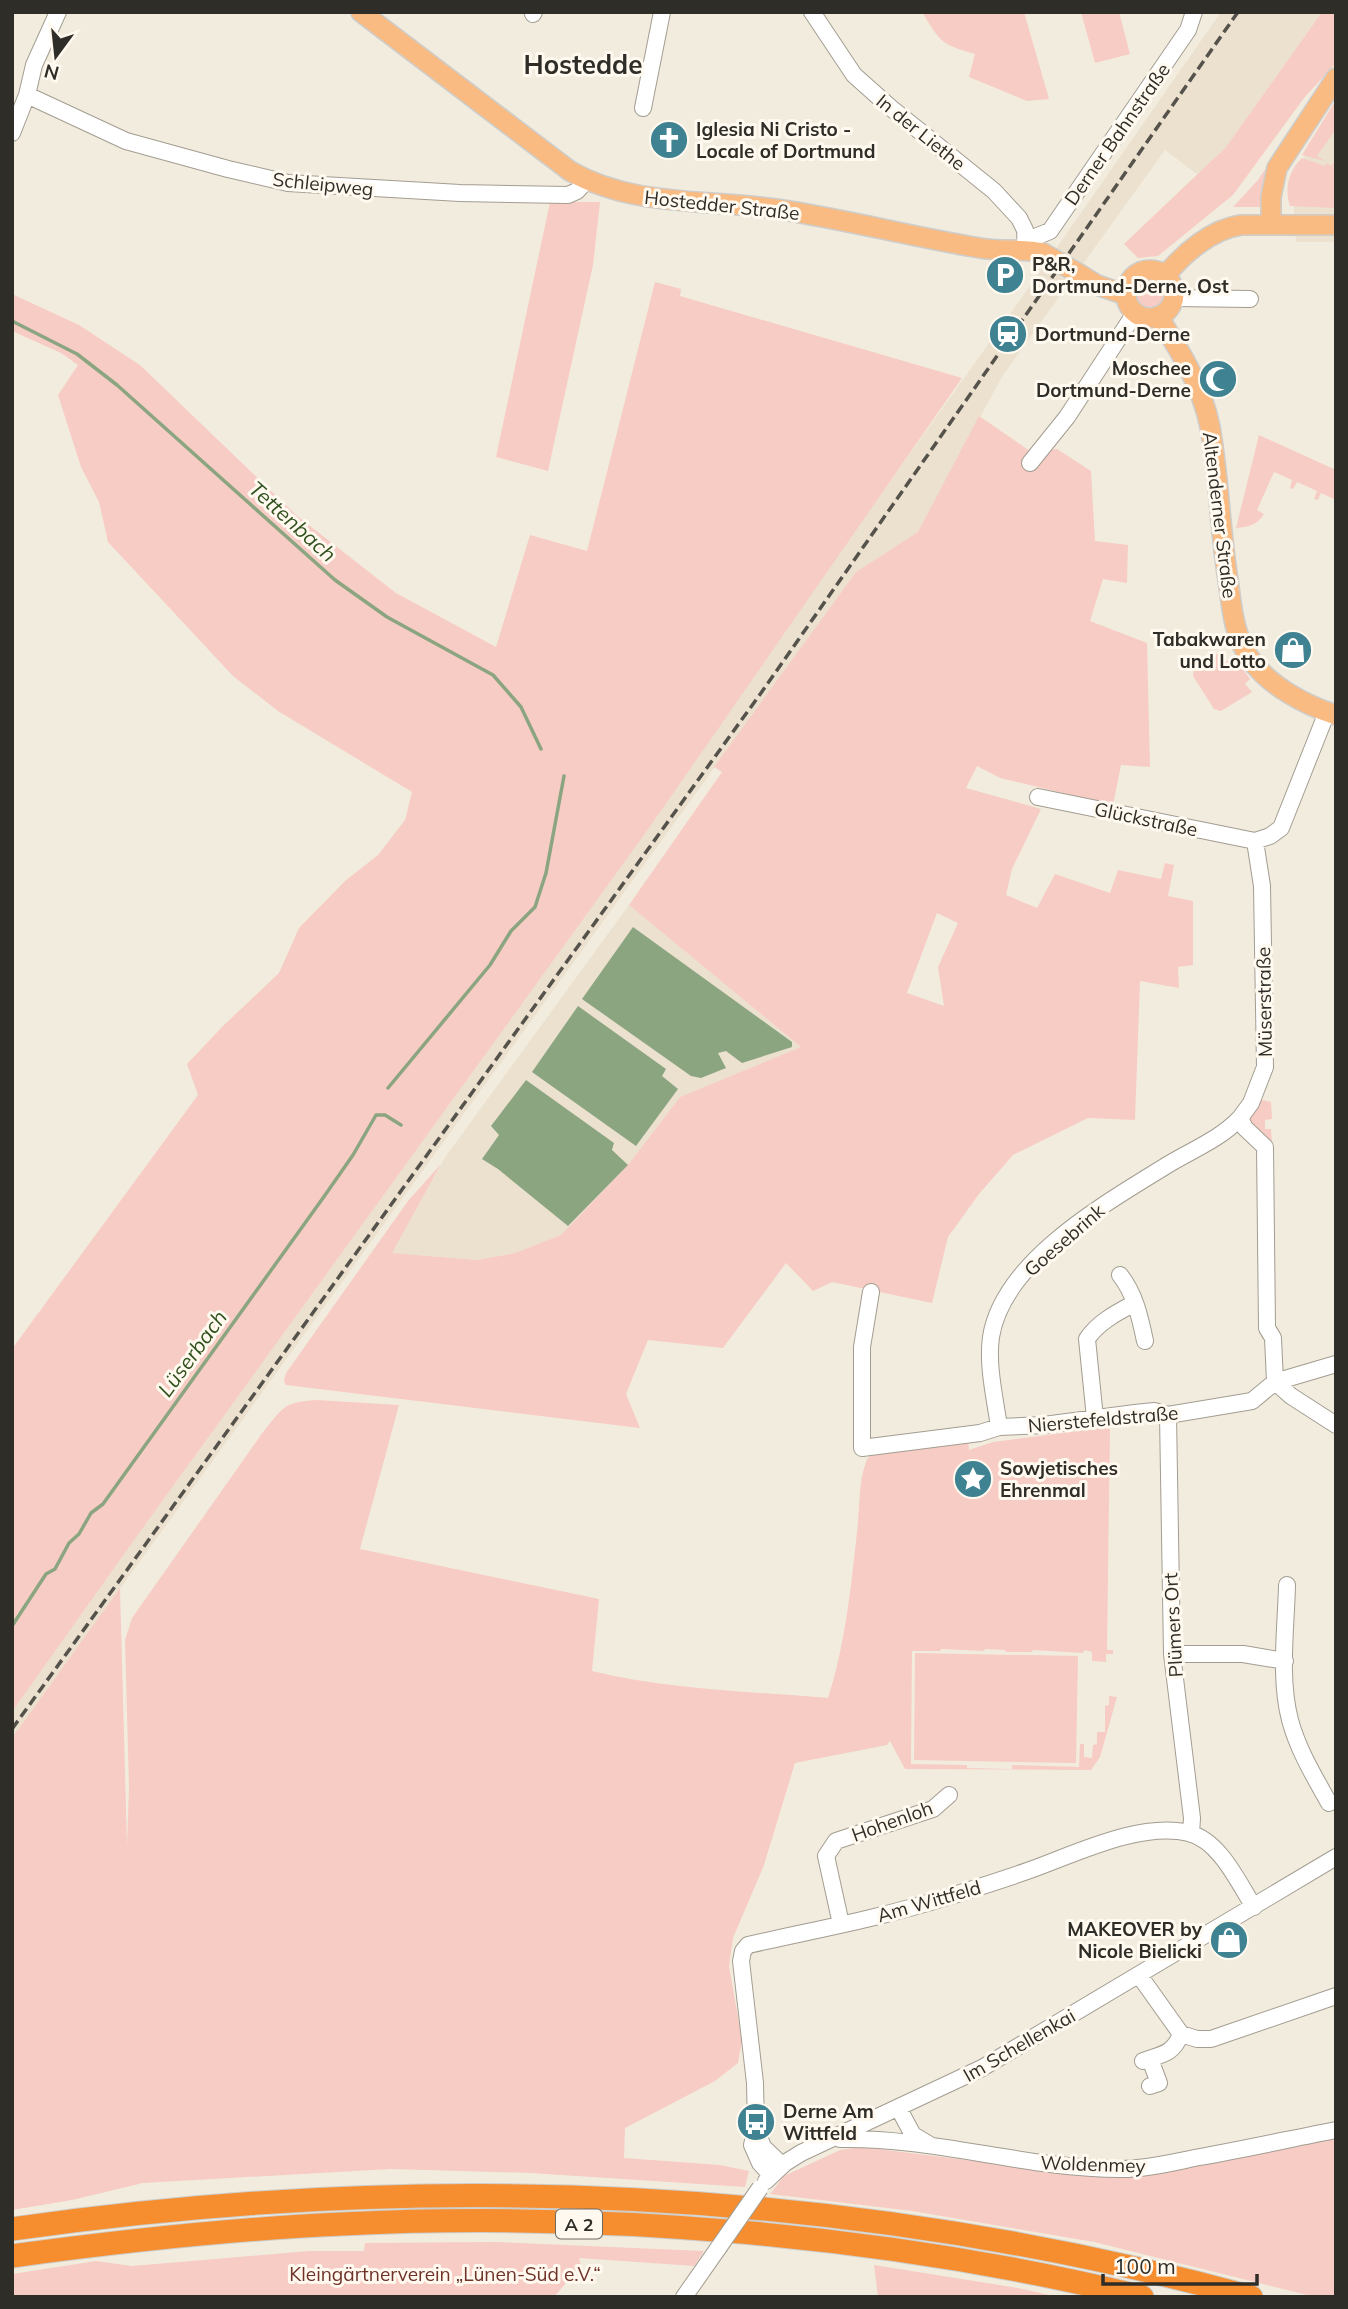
<svg xmlns="http://www.w3.org/2000/svg" width="1348" height="2309" font-family="Mulish,sans-serif">
<rect width="100%" height="100%" fill="#f2ecdf"/>
<path fill="#ebe1ce" d="M1221,12h101l-96,135 -29,27 -32,-24 -162,225 -85,157 -62,40 -844,1166v-26l120,-169 515,-712 186,-270 197,-275z
M1336,109v133h-40l-4,-66z
M629,905l172,142 -121,50 -52,68 -67,70 -46,18 -38,7 -86,-7 55,-97z"/>
<path fill="#f7ccc4" fill-rule="evenodd" d="M922,12h102l25,87 -22,2 -58,-24 6,-23c-33,-9 -35,-12 -53,-42z
M1081,12h38l11,42 -35,9z
M1322,12h14v51l-32,35 -71,97 -75,61 -20,2 -14,-14 102,-97z
M1334,103l2,1v25l-19,27 8,5 -23,-6z
M1281,147l-20,60h-28l24,-26z
M1302,158l23,8 2,-3 4,3 5,-6 -3,7 3,2v39l-46,-2c-6,-17 -1,-36 12,-48z
M550,202h50l-7,63 -45,206 -52,-14z
M1135 294a16 16 0 1 1 32 0a16 16 0 1 1-32 0Z
M655,282l26,7 -1,7 282,82 -315,453 -515,712 -120,169v-363l186,-254 -11,-31 36,-38 56,-53 20,-45 46,-47 33,-26 27,-35 7,-28 -134,-81 -45,-35 -125,-134 -9,-40 -18,-35 -23,-72 20,-30 -17,-12 -49,-22v-37l67,31 61,40 156,150 100,78 100,54 34,-112 57,16z
M979,416l51,35 27,-2 34,22 4,70 33,4 -1,38 -24,-4 -13,42 57,22 3,124 -29,-2 -8,40 -113,-27 -23,-12 -11,22 75,21 -29,60 -6,26 31,13 18,-34 55,19 8,-23 43,9 4,-16 9,2 -6,31 25,5v64l-15,2 1,21 -39,-7 -5,139 -47,-2 -75,37 -34,39 -31,43 -16,66 -100,-21 -19,9 -27,-28 -63,85 -75,-8 -22,54 14,34 -354,-43 -2,-4 2,-8 122,-172 33,-37 -49,89 85,7 38,-7 46,-18 67,-70 52,-68 121,-50 -172,-142 93,-133 -8,-5 142,-195 62,-40zM937,913l21,10 -20,44 6,39 -37,-13z
M1259,435l77,35v30l-15,-7 -3,7 -4,-1 3,-8 -20,-9 -4,7 -3,-1 2,-8 -18,-8 -17,38 7,4c-7,11 -15,13 -28,14z
M1220,652l6,9 8,-5 16,23 -5,5 7,8 -31,19 -7,-2 -21,-33 1,-7z
M1263,1100l8,2 1,17 -7,1v9h6l1,14h-6l-17,-16 -1,-9 8,-17z
M316,1400l83,5 -39,144 239,50 -7,72c77,19 157,20 236,27 17,-52 23,-111 29,-166 3,-22 1,-49 9,-70 2,-6 6,-8 11,-10l91,-12 1,10 24,-8 117,-15 -3,223h6v4h-7v8l-14,-1v-9l-8,-2 -1,3 -50,-3 -1,2h-26l-1,-2 -20,-1 -1,2 -43,-2 -1,2h-28l-1,113 56,1v3l45,1v-4l67,2 1,-23h4v13l8,1 1,-13 4,-1v-12h8v-26l4,-1v-9l8,1 -17,60 -9,13 -186,-1 -15,-28 -3,4 -92,18 -31,102 -31,73 -4,28 13,74 -4,23 -23,18 -90,47 -1,30 96,7 29,6 -4,16 -214,-14 -140,-4 -248,14 -71,17 -60,10v-472l108,-150 7,258 2,-59 -4,-147 7,-22 131,-186c20,-24 20,-30 53,-32z
M915,1653l163,3 -2,107 -162,-3z
M1336,2137v160h-21l-221,-55 -182,-31 -142,-17 14,-18 56,-26 22,-3 201,25z
M496,2242l208,9 -10,15 -115,-8 2,7 -27,32h-542v-23l84,-13 36,5 177,-15h55l1,-8z
M874,2265l144,23 41,9h-181z"/>
<path fill="#8ca581" d="M633,927l159,115v5l-50,16 -16,-12 -8,2 8,15 -25,10 -10,-2 -109,-77z
M578,1006l88,63 -4,7 16,13 -42,57 -104,-74z
M526,1080l88,63 -2,7 16,15 -60,61 -70,-57 -16,-10 17,-24 -8,-9z"/>
<g fill="none" stroke-linecap="round" stroke-linejoin="round">
<path stroke="#8ca581" stroke-width="3.5" d="M12,321l65,33 40,31 218,195 52,37 106,58 28,32 20,42
M388,1088l102,-123 21,-34 24,-24 11,-34 18,-97
M12,1626l34,-52 9,-5 14,-26 10,-9 12,-21 12,-9 220,-306 30,-43 23,-40h9l16,10"/>
<g stroke="#a39d91" stroke-width="18">
<path id="minor" d="M812,12l42,63 37,33 103,83 25,27 6,12 1,20
M533,14l1,-2
M27,95l99,46 102,28 60,14 172,10 108,2 9,-4 9,-10
M643,108l19,-96
M12,133l15,-38 7,-30 24,-53
M1025,241l25,-10 138,-201 6,-18
M1174,298l76,1
M1030,463l37,-46 68,-104
M1038,797l217,44
M1255,841l7,45 3,181 -14,36 -11,15 5,10 20,19 2,181 6,10 2,44
M1255,841l15,-5 11,-8 46,-116
M1120,1275c15,19 20,42 25,66
M871,1292l-9,55v101l118,-15 19,-6 45,-2 91,-12 19,-2 14,4 84,-14 23,-19 61,-18
M1275,1382l16,14 45,29
M1168,1415l4,239 20,164 -1,16
M1095,1418l-8,-79c11,-17 31,-27 48,-36
M999,1427c-4,-29 -12,-61 -8,-90 12,-77 117,-135 178,-173 25,-15 51,-25 71,-46
M1287,1585c-1,43 -8,93 3,135 8,30 24,56 39,83
M1172,1654h71l42,7
M841,1924l-15,-68 10,-15 97,-32 16,-14
M1139,1975l42,59 16,5h14l125,-43
M1143,2061c20,-7 30,-7 38,-27
M1150,2086l9,-3 -9,-24
M899,2109l14,26 17,10
M757,2131l6,16 19,18
M840,2139c94,-2 186,30 281,30 26,0 53,-7 79,-12 45,-8 90,-18 136,-27
M771,2175l-11,-12 -8,-18 4,-17 -1,-45 -14,-122 2,-10 5,-6c66,-15 132,-27 196,-47 29,-9 58,-18 86,-28 45,-16 111,-49 159,-37 31,8 49,49 65,74
M766,2181l19,-18 16,-10 181,-85 354,-211
M684,2297l35,-50"/>
</g>
<g stroke="#cdcdcb" stroke-width="22">
<path id="major" d="M361,12l209,159c62,36 137,28 206,38 69,10 136,28 204,39 21,4 42,0 63,5
M1271,225v-28l6,-29 59,-90
M1126 294a24 24 0 1 1 48 0a24 24 0 1 1-48 0Z
M1081,275l16,10 29,10
M1166,275c18,-22 46,-46 75,-50h95
M1158,316c22,35 44,70 52,111 9,50 10,103 18,153 4,27 5,53 21,77 18,28 56,48 87,58"/>
</g>
<g stroke="#cdcdcb" stroke-width="25">
<path id="highway" d="M12,2229c413,-59 836,-42 1239,68
M12,2256c110,-15 220,-27 330,-32 260,-13 547,11 800,73"/>
</g>
<use href="#minor" stroke="#fff" stroke-width="16"/>
<use href="#major" stroke="#fabb82" stroke-width="19"/>
<use href="#highway" stroke="#f68d2e" stroke-width="23"/>
<path stroke="#55524c" stroke-width="3.5" stroke-dasharray="10 5" stroke-linecap="butt" d="M12,1729l749,-1036 477,-681"/>
<g stroke="#a39d91" stroke-width="18" stroke-linecap="butt">
<path id="minor-bridge" d="M719,2247l41,-59"/>
</g>
<g stroke="#cdcdcb" stroke-width="22" stroke-linecap="butt">
<path id="major-bridge" d="M1043,253l38,22"/>
</g>
<use href="#minor-bridge" stroke="#fff" stroke-width="16"/>
<use href="#major-bridge" stroke="#fabb82" stroke-width="19"/>
</g>
<defs>
<g id="church-disc" transform="scale(2.0125)"><circle r="9.5" fill="#3f8392" stroke="#fff9ef"/><path d="M-1.2-6h2.4v3.5h3.3v2.4h-3.3V6h-2.4V-.1h-3.3v-2.4h3.3Z" fill="#fff"/></g>
<g id="parking-disc" transform="scale(2.0125)"><circle r="9.5" fill="#3f8392" stroke="#fff9ef"/><path d="M-3.5-5.5H1a3.5 3.5 0 0 1 0 7H-1V5.5H-3.5ZM-1-3.4V-.6H.8a1.4 1.4 0 0 0 0-2.8Z" fill="#fff"/></g>
<g id="station-disc" transform="scale(2.0125)"><circle r="9.5" fill="#3f8392" stroke="#fff9ef"/><path d="M-3-6H3Q5-6 5-4V2Q5 4 3 4L4.5 6H3L1.5 4h-3L-3 6H-4.5L-3 4Q-5 4-5 2V-4Q-5-6-3-6ZM-3.5-4v3h7v-3ZM-3.5 1v1.5H-2V1ZM2 1v1.5H3.5V1Z" fill="#fff"/></g>
<g id="mosque-disc" transform="scale(2.0125)"><circle r="9.5" fill="#3f8392" stroke="#fff9ef"/><path d="M3.5-4.9A6 6 0 1 0 3.5 4.9A5 5 0 1 1 3.5-4.9Z" fill="#fff"/></g>
<g id="shop-disc" transform="scale(2.0125)"><circle r="9.5" fill="#3f8392" stroke="#fff9ef"/><path d="M-5-2.5h2.3a2.7 3.5 0 0 1 5.4 0H5L5.5 6h-11ZM-1.5-2.5h3a1.5 2.3 0 0 0-3 0Z" fill="#fff"/></g>
<g id="sight-disc" transform="scale(2.0125)"><circle r="9.5" fill="#3f8392" stroke="#fff9ef"/><path d="M0-6L1.8-2.2L6-1.7L2.9 1.2L3.7 5.4L0 3.3L-3.7 5.4L-2.9 1.2L-6-1.7L-1.8-2.2Z" fill="#fff"/></g>
<g id="bus-disc" transform="scale(2.0125)"><circle r="9.5" fill="#3f8392" stroke="#fff9ef"/><path d="M-5-6H5V4H4V6H2V4H-2V6H-4V4H-5ZM-3.5-4V0h7V-4ZM-3.5 1.2v1.5H-2V1.2ZM2 1.2v1.5H3.5V1.2Z" fill="#fff"/></g>
</defs>
<g fill-rule="evenodd">
<use href="#church-disc" x="669" y="140"/>
<use href="#parking-disc" x="1005" y="275"/>
<use href="#station-disc" x="1008" y="334"/>
<use href="#mosque-disc" x="1218" y="379"/>
<use href="#shop-disc" x="1293" y="650"/>
<use href="#sight-disc" x="973" y="1479"/>
<use href="#shop-disc" x="1229" y="1940"/>
<use href="#bus-disc" x="756" y="2122"/>
</g>
<g text-anchor="middle" dominant-baseline="central" stroke-width="6" stroke-linejoin="round" paint-order="stroke">
<rect fill="#fff9ef" stroke="#6d6a64" stroke-width="2" x="556" y="2209.5" width="46" height="29" rx="5"/>
<g font-size="18" font-weight="bold" fill="#2f2d28">
<text x="579" y="2224">A 2</text>
</g>
<g font-size="19" font-weight="bold" fill="#2f2d28" stroke="#fff9ef" text-anchor="start">
<text x="696" y="129">Iglesia Ni Cristo -<tspan x="696" dy="22">Locale of Dortmund</tspan></text>
<text x="1032" y="264">P&amp;R,<tspan x="1032" dy="22">Dortmund-Derne, Ost</tspan></text>
<text x="1035" y="334">Dortmund-Derne</text>
<text x="1191" y="368" text-anchor="end">Moschee<tspan x="1191" dy="22">Dortmund-Derne</tspan></text>
<text x="1266" y="639" text-anchor="end">Tabakwaren<tspan x="1266" dy="22">und Lotto</tspan></text>
<text x="1000" y="1468">Sowjetisches<tspan x="1000" dy="22">Ehrenmal</tspan></text>
<text x="1202" y="1929" text-anchor="end">MAKEOVER by<tspan x="1202" dy="22">Nicole Bielicki</tspan></text>
<text x="783" y="2111">Derne Am<tspan x="783" dy="22">Wittfeld</tspan></text>
</g>
<g font-size="19" fill="#2f2d28" stroke="#fff9ef">
<text transform="translate(921 132) rotate(39)">In der Liethe</text>
<text transform="translate(1117 134) rotate(-55)">Derner Bahnstraße</text>
<text transform="translate(323 184) rotate(6)">Schleipweg</text>
<text transform="translate(722 205) rotate(6)">Hostedder Straße</text>
<text transform="translate(1220 515) rotate(83)">Altenderner Straße</text>
<text transform="translate(1146 819) rotate(12)">Glückstraße</text>
<text transform="translate(1264 1002) rotate(-91)">Müserstraße</text>
<text transform="translate(1064 1240) rotate(-41)">Goesebrink</text>
<text transform="translate(1103 1419) rotate(-5)">Nierstefeldstraße</text>
<text transform="translate(1173 1625) rotate(-93)">Plümers Ort</text>
<text transform="translate(892 1821) rotate(-20)">Hohenloh</text>
<text transform="translate(929 1901) rotate(-16)">Am Wittfeld</text>
<text transform="translate(1019 2045) rotate(-30)">Im Schellenkai</text>
<text transform="translate(1093 2164) rotate(2)">Woldenmey</text>
</g>
<g font-size="19" fill="#6e3228" stroke="#fff9ef">
<text x="445" y="2274">Kleingärtnerverein „Lünen-Süd e.V.“</text>
</g>
<g font-size="21" font-style="italic" fill="#2f511d" stroke="#fff9ef">
<text transform="translate(293 521) rotate(42)">Tettenbach</text>
<text transform="translate(192 1353) rotate(-54)">Lüserbach</text>
</g>
<g font-size="26" font-weight="bold" fill="#2f2d28" stroke="#fff9ef">
<text x="583" y="64">Hostedde</text>
</g>
</g>
<rect width="1348" height="2309" fill="none" stroke="#2f2d28" stroke-width="28"/>
<g transform="translate(56 56) rotate(195)" stroke="#fff9ef" stroke-width="5" paint-order="stroke">
<path d="M0-5L12 26L0 18L-12 26Z" fill="#2f2d28"/>
<text y="-10" font-size="19" font-weight="bold" text-anchor="middle" fill="#2f2d28">N</text>
</g>
<path d="M1103 2274v10h154v-10" fill="none" stroke="#2f2d28" stroke-width="3.5"/>
<text x="1114" y="2274" font-size="21" fill="#2f2d28" stroke="#fff9ef" stroke-width="5" paint-order="stroke">100 m</text>
</svg>
